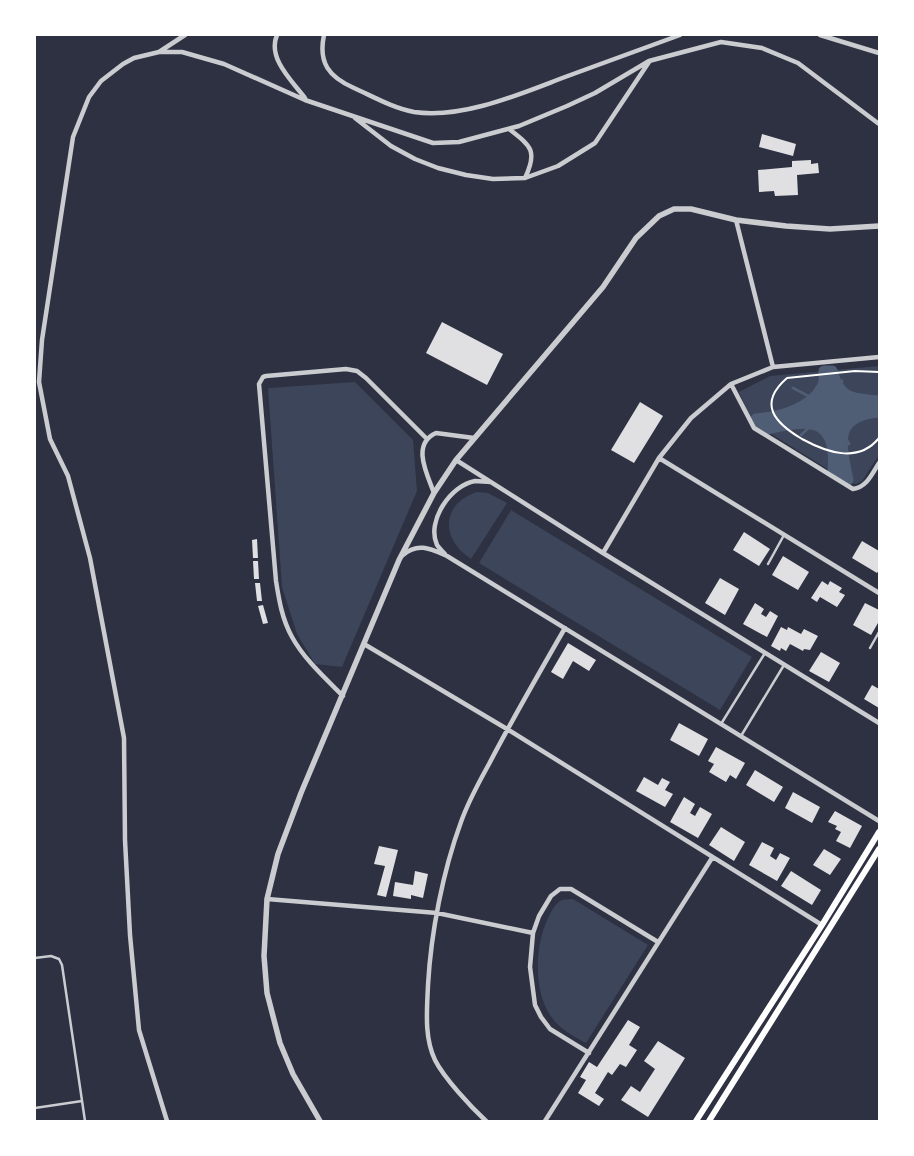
<svg xmlns="http://www.w3.org/2000/svg" width="914" height="1156" font-family="'Asap Condensed',sans-serif">
<rect width="100%" height="100%" fill="#2d3142"/>
<path fill="#3c4559" d="M879,366v89l-17,26 -6,3 -6,-1 -98,-61 -13,-30 31,-16z
M355,382l58,58 4,51 -75,176 -27,-3 -18,-30 -15,-47 -14,-199z
M477,492l11,1 19,10 -36,56c-30,-19 -31,-55 6,-67z
M511,510l241,147 -32,53 -241,-147z
M573,899l75,46 -62,98c-13,-7 -27,-14 -36,-28 -17,-26 -15,-70 -2,-97 3,-6 7,-15 14,-18 3,-1 8,-1 11,-1z"/>
<path fill="#4f5d75" d="M824,371h8c9,29 20,27 47,30v11c-47,4 -38,32 -31,68l-15,-9c5,-55 -26,-53 -69,-41l-8,-11c23,-2 55,-10 66,-32 3,-5 2,-11 2,-16z"/>
<g fill="none" stroke-linecap="round" stroke-linejoin="round">
<path stroke="#4f5d75" stroke-width="3" d="M793,388l21,11
M839,392l3,-11
M866,400l9,-2
M842,432l7,12
M801,435l14,-13"/>
<path stroke="#4f5d75" stroke-width="11" d="M879,401c-27,-3 -38,0 -47,-30h-8c0,5 1,11 -2,16 -11,22 -43,30 -66,32l8,11c43,-12 74,-14 69,41l15,9c-7,-36 -16,-64 31,-68"/>
</g>
<path fill="#e0e0e3" d="M762,134l34,10 -3,12 -34,-9z
M811,160v4l7,-1 1,10 -22,2 1,20 -23,1 -1,-5 -15,1 -1,-22 34,-3v-6z
M442,322l61,32 -16,31 -61,-32z
M640,402l23,14 -29,47 -23,-13z
M744,532l26,17 -11,17 -26,-16z
M257,539l1,19h-5l-1,-18z
M862,541l17,10v19l-2,3 -25,-15z
M783,556l26,16 -11,18 -26,-15z
M253,561h5l1,18h-5z
M720,578l19,11 -14,26 -20,-12z
M822,581l6,4 2,-4 12,7 -3,4 6,3 -8,12 -17,-10 -3,5 -6,-4z
M255,583h5l2,18h-5z
M755,603l9,6 -3,5 5,3 4,-6 8,5 -11,21 -24,-13z
M865,603l14,7v14l-1,-1 -7,12 -18,-10z
M263,605l5,18 -5,1 -5,-18z
M781,627l6,3 1,-3 13,7 3,-5 14,7 -8,14 -6,-1 -1,2 -13,-7 -4,7 -5,-3 -1,3 -9,-5z
M568,643l28,17 -7,11 -16,-10 -10,18 -12,-7z
M821,652l19,11 -11,19 -20,-11z
M872,685l7,4v19l-15,-9z
M679,723l29,16 -9,17 -29,-16z
M716,747l29,16 -9,16 -6,-4 -4,7 -17,-10 5,-8 -6,-3z
M755,770l28,17 -9,15 -28,-17z
M644,777l14,8 4,-7 8,4 -5,8 8,4 -8,13 -29,-16z
M793,792l27,15 -8,16 -27,-15z
M684,797l11,7 -5,9 5,3 5,-9 12,7 -14,24 -28,-16z
M835,811l27,15 -12,22 -14,-7 5,-9 -6,-3 2,-3 -9,-4z
M721,827l24,15 -11,19 -25,-16z
M762,842l12,6 -4,8 6,4 4,-7 10,5 -13,23 -28,-16z
M379,846l19,4 -12,47 -9,-2 8,-29 -11,-2z
M824,849l17,10 -11,16 -17,-10z
M415,871l13,3 -5,24 -12,-3v4l-18,-3 2,-14 18,3z
M791,871l30,19 -9,15 -31,-19z
M628,1020l12,7 -11,18 8,5 -11,17 -6,-3 -8,11 -4,-3 -13,21 9,6 -5,7 -21,-13 8,-13 -6,-3 9,-15 8,5z
M658,1041l27,17 -37,59 -27,-17 10,-14 9,6 15,-23 -11,-8z"/>
<g fill="none" stroke-linecap="round" stroke-linejoin="round">
<path stroke="#fff" stroke-width="2" d="M879,372l-24,-1 -68,7c-30,26 -12,45 15,61 24,13 56,25 77,-1"/>
<path stroke="#caccd0" stroke-width="2.5" d="M768,564l16,-29
M870,648l9,-16
M721,724l44,-71
M741,736l43,-71
M35,958l16,-2 8,3 3,6 23,156
M35,1108l47,-7"/>
<path stroke="#caccd0" stroke-width="4.5" d="M277,35c-10,23 15,46 28,63
M324,35c-6,28 5,42 30,53 20,9 39,20 60,24 49,7 106,-18 151,-35 38,-14 76,-28 115,-42
M820,35l59,18
M159,52h23l42,12 81,36 128,43 26,-1 60,-16 48,-20 28,-13 54,-32 72,-19 41,6 36,15 81,61
M355,118l36,28 24,13 23,9 28,7 27,4 32,-1 33,-12 37,-23 54,-81
M509,129c22,17 29,22 16,49
M736,220l37,147
M731,384l23,44 99,61c14,-2 19,-15 26,-26
M659,458l220,135
M456,460l147,93 276,170
M434,493c-7,-19 -23,-49 2,-60l38,5
M603,553l56,-95 32,-40 40,-34 42,-17 106,-10
M445,554c-3,-3 -6,-6 -8,-9 -11,-24 14,-60 38,-64 5,0 11,1 15,1
M403,555c15,-13 28,-6 44,1l432,265
M364,644l143,85 315,196
M343,696c-18,-18 -39,-37 -51,-59 -10,-18 -13,-37 -16,-56l-17,-197 4,-7 3,-1 80,-7 11,2 9,7 61,61
M267,899l170,14 96,20
M589,1053l-39,-24 -9,-12 -6,-12 -5,-38 3,-34 6,-17 12,-20 9,-7h11l87,53
M167,1121l-28,-91 -9,-95 -5,-95 -1,-102 -34,-180 -22,-82 -18,-37 -11,-57 3,-42 31,-203 16,-40 12,-16 22,-17 11,-6 25,-6 26,-17
M486,1121c-15,-14 -42,-43 -51,-61 -11,-23 -8,-50 -7,-75 3,-53 15,-114 33,-163 7,-20 18,-40 28,-58 24,-46 50,-91 76,-136
M545,1121l167,-263"/>
<path stroke="#caccd0" stroke-width="5.5" d="M320,1121l-27,-47 -13,-31 -13,-50 -3,-37 3,-57 11,-45 23,-61 98,-233 35,-67 22,-33 147,-173 33,-49 23,-22 15,-7h17l45,11 50,6 44,3 49,-3"/>
<path stroke="#fff" stroke-width="6" d="M696,1121l126,-196 57,-93
M709,1121l170,-272"/>
</g>
<rect width="914" height="1156" fill="none" stroke="#ffffff" stroke-width="72"/>
</svg>
